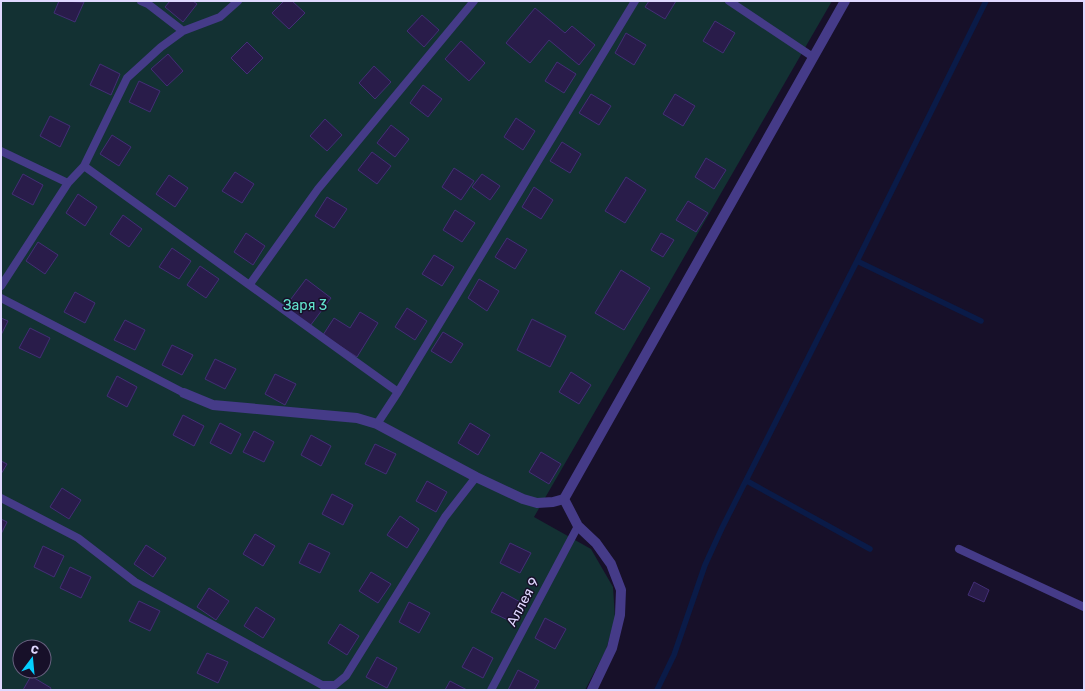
<svg xmlns="http://www.w3.org/2000/svg" width="1085" height="691" font-family="Rubik,sans-serif">
<rect width="100%" height="100%" fill="#171029"/>
<path fill="#133133" fill-rule="evenodd" d="M1,1h831l-298,516 57,32 22,38 2,31 -9,32 -21,40h-584zM20,647h24v24h-24z"/>
<g fill="none" stroke-linecap="round" stroke-linejoin="round">
<path stroke="#0a1b48" stroke-width="5.5" d="M857,261l124,60
M747,481l123,68
M657,690l17,-35 31,-90 17,-37 135,-267 129,-260"/>
</g>
<path fill="#291c4a" stroke="#432e76" d="M59,1l25,1 -9,20 -21,-9z
M170,1h23l4,3 -14,18 -18,-15z
M284,1h8l13,12 -16,16 -17,-16z
M649,1h27l-11,18 -20,-12z
M535,8l30,25 7,-7 23,19 -16,20 -30,-25 -19,23 -24,-20z
M422,15l17,15 -15,17 -17,-16z
M715,21l20,12 -12,20 -20,-12z
M626,33l20,12 -12,20 -19,-12z
M461,41l24,22 -16,18 -24,-22z
M247,42l16,16 -16,16 -16,-16z
M168,54l15,17 -16,15 -16,-17z
M557,62l19,12 -12,19 -19,-12z
M100,64l20,10 -9,21 -21,-10z
M374,66l17,16 -16,17 -16,-16z
M139,81l21,10 -10,21 -21,-10z
M423,85l19,14 -14,18 -18,-14z
M591,94l20,12 -12,19 -20,-12z
M675,94l20,12 -12,20 -20,-12z
M50,116l20,10 -10,21 -20,-11z
M516,118l19,13 -12,19 -19,-13z
M325,119l17,16 -15,16 -17,-15z
M391,125l18,14 -14,18 -18,-14z
M112,135l19,12 -12,19 -19,-12z
M562,142l19,12 -11,19 -20,-12z
M372,152l19,14 -14,18 -19,-14z
M706,158l20,12 -12,19 -19,-12z
M454,168l20,13 -13,19 -19,-13z
M235,172l19,12 -12,19 -20,-12z
M23,174l20,11 -10,20 -21,-11z
M482,174l18,12 -10,14 -18,-13z
M169,175l19,13 -13,19 -19,-13z
M626,177l20,13 -21,33 -20,-12z
M534,187l19,13 -12,19 -19,-12z
M78,194l19,13 -12,19 -19,-13z
M327,197l20,12 -13,19 -19,-12z
M688,201l20,12 -12,19 -20,-12z
M455,210l20,13 -13,19 -19,-12z
M123,215l19,14 -13,18 -19,-13z
M246,233l19,13 -12,19 -19,-13z
M661,233l13,7 -11,17 -12,-7z
M507,238l20,12 -12,19 -20,-12z
M38,242l20,13 -13,19 -19,-13z
M172,248l19,13 -12,18 -20,-12z
M434,255l20,12 -12,19 -20,-12z
M200,266l19,13 -13,19 -19,-13z
M621,270l29,18 -26,42 -29,-17z
M306,279l25,19 -21,28 -25,-19z
M479,279l20,12 -12,20 -19,-13z
M75,292l20,11 -10,20 -21,-11z
M407,308l20,13 -12,19 -20,-13z
M360,312l18,11 -21,34 -34,-22 11,-17 16,10z
M1,318l7,3 -7,14z
M532,319l34,17 -16,31 -33,-17z
M125,320l20,10 -10,20 -21,-10z
M30,328l20,10 -10,20 -21,-10z
M443,332l20,12 -12,19 -20,-12z
M172,345l21,10 -11,20 -20,-10z
M215,359l21,10 -11,20 -20,-10z
M571,372l20,13 -12,19 -20,-12z
M275,374l21,10 -11,21 -20,-11z
M117,376l20,11 -10,20 -20,-11z
M183,415l21,11 -10,20 -21,-11z
M220,423l21,11 -10,20 -21,-11z
M470,423l20,12 -12,20 -20,-12z
M254,431l20,11 -10,20 -21,-10z
M311,435l20,11 -10,20 -20,-11z
M375,444l21,10 -10,20 -21,-10z
M541,452l20,12 -12,20 -20,-12z
M1,461l6,3 -6,10z
M427,481l20,11 -11,20 -20,-11z
M62,488l19,12 -12,19 -19,-12z
M332,494l21,11 -10,20 -21,-11z
M400,516l19,13 -12,19 -20,-13z
M1,519l6,3 -6,12z
M255,534l20,12 -12,20 -20,-12z
M309,543l21,10 -10,20 -21,-10z
M510,543l21,10 -11,20 -20,-10z
M146,545l20,13 -13,19 -19,-13z
M43,546l21,10 -10,21 -20,-10z
M70,567l21,10 -10,21 -21,-10z
M371,572l20,12 -13,19 -19,-12z
M974,582l15,8 -5,12 -16,-7z
M209,588l20,13 -13,19 -19,-13z
M502,592l20,11 -10,19 -21,-10z
M139,601l21,10 -10,20 -21,-10z
M409,602l21,11 -11,20 -20,-11z
M256,607l19,12 -12,19 -19,-12z
M545,618l21,11 -11,20 -20,-11z
M340,624l19,12 -12,19 -19,-12z
M473,647l20,11 -10,20 -21,-11z
M207,653l21,9 -10,21 -21,-10z
M377,657l20,11 -10,20 -21,-11z
M518,670l21,11 -5,9h-26z
M31,676l20,12 -1,2h-27z
M450,681l17,9h-22z"/>
<g fill="none" stroke-linecap="round" stroke-linejoin="round">
<path stroke="#453b88" stroke-width="8" d="M141,1l7,3 35,27
M729,1l84,56
M1,151l67,32
M84,166l314,226
M250,284l68,-95 156,-188
M1,286l67,-103 16,-17 43,-88 34,-31 22,-16 37,-14 18,-16
M1,298l183,95
M377,424l21,-32 237,-391
M1,498l77,40 57,44 187,103h13l11,-9 99,-159 31,-40
M959,549l125,58
M491,690l87,-164"/>
<path stroke="#453b88" stroke-width="10" d="M184,393l29,12 144,13 20,6 99,53 47,22 14,4 16,-1 11,-3"/>
<path stroke="#453b88" stroke-width="10" d="M592,690l20,-42 8,-33 1,-25 -10,-26 -15,-21 -18,-17 -14,-27 281,-498"/>
</g>
<g text-anchor="middle" dominant-baseline="central" stroke-width="3" stroke-linejoin="round" paint-order="stroke">
<g font-size="14" fill="#62e2cd" stroke="#171029">
<text x="305" y="305">Заря 3</text>
</g>
<g font-size="14" fill="#e0d8ff" stroke="#171029">
<text transform="translate(523 602) rotate(-62)">Аллея 9</text>
</g>
</g>
<rect width="1085" height="691" fill="none" stroke="#e0d8ff" stroke-width="4"/>
<g transform="translate(32 659) rotate(16)"><circle r="19" fill="#171029" stroke="#67607f"/>
<path d="M0-3L7 15L0 10L-7 15Z" fill="#04cfff"/>
<text y="-6" font-size="11" font-weight="bold" text-anchor="middle" fill="#e0d8ff">С</text>
</g>
</svg>
